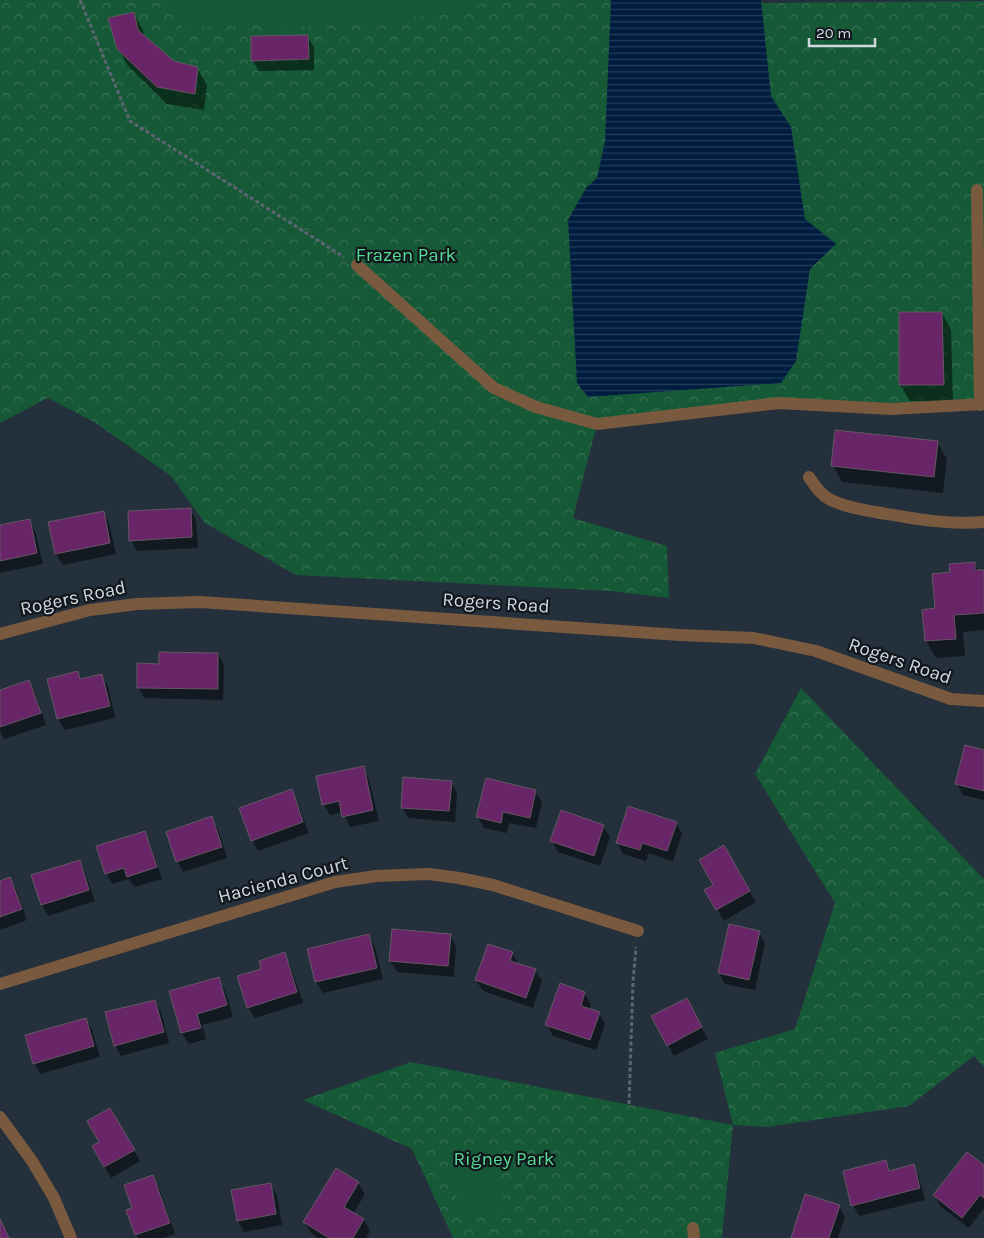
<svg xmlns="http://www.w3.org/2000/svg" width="984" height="1238" font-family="Karla,sans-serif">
<defs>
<pattern id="forest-crowns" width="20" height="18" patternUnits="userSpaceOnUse" patternTransform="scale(1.25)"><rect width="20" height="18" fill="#165937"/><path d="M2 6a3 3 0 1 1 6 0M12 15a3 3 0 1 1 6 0" fill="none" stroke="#377054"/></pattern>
<pattern id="water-rules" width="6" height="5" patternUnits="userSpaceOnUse" patternTransform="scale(1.25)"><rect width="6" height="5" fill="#001d40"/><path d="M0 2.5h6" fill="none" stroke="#243d5b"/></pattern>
</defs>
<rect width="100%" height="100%" fill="#24303c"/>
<path fill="url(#forest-crowns)" d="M0,0h761l1,3 222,-2v403l-205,-1 -182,21 -24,94 94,28 2,52 -58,-7 -315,-16 -91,-52 -34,-47 -77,-54 -46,-24 -48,25z
M801,688l183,191v188l-10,-11 -65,50 -142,21 -34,-2 -11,113h-269l-41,-89 -109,-49 108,-38 322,63 -18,-72 80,-24 40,-126 -80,-129z"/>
<path fill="#165937" d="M160,0h325l-2,3 -21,10 -188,17 -1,-7 -89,6z
M486,1140l20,68 -42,12 -20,-68z"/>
<path fill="url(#water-rules)" d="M611,0h150l10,96 20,31 14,92 31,25 -26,25 -14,92 -15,22 -193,14 -11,-14 -9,-163 18,-32 11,-10 8,-37z"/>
<path fill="#0007" d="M133,13l10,17 2,7 28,25 24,6 10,17 -3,25 -37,-6 -39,-38 -10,-18z
M307,36l7,11v23l-55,1 -7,-11z
M942,313l9,17 2,71h-43l-10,-16z
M937,442l10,17 -4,34 -101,-11 -9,-16z
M190,509l6,11 2,28 -61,3 -6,-11z
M103,512l6,11 7,31 -53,11 -7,-11 -6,-31z
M29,520l6,11 8,33 -43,9v-46z
M974,563l5,8h5v59l-21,2 2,24 -29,2 -10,-17 10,-31z
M218,654l6,11 -1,35 -79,-2 -6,-11 22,-22z
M77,673l4,7 20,-5 7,11 7,32 -50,12 -7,-11 -9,-39z
M29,682l6,11 11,32 -42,14 -4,-8v-40z
M984,751v49l-21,-5 -6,-11z
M363,768l6,11 10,42 -29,6 -7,-15 -13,3 -7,-11z
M451,782l6,11 -2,29 -47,-4 -6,-11z
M291,791l6,11 12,31 -51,18 -6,-11z
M535,791l7,11 -6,26 -27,-5 -2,10 -23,-5 -6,-11z
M211,818l7,11 9,29 -44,14 -6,-11z
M676,823l6,11 -9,28 -24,-9 -3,8 -23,-7 -6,-11z
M603,826l7,11 -10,29 -42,-14 -6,-11z
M144,832l6,11 12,36 -28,8 -5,-8 -17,5 -6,-11z
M724,847l32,55 -32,19 -18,-31 9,-5z
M79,861l6,11 10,29 -47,15 -6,-11 -9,-29z
M10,878l6,11 11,31 -27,10v-48z
M759,932l6,11 -10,47 -30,-6 -6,-11z
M450,935l6,11 -2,31 -57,-5 -7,-11z
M369,936l6,11 8,32 -60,14 -7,-11 -7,-32z
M512,953l7,12 16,5 7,11 -9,27 -50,-17 -7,-11z
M284,954l6,11 13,38 -48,15 -7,-11 15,-38z
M218,979l7,11 8,27 -31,8 4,14 -17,5 -7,-11 -11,-41z
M584,993l7,11 -2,6 10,3 6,11 -9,26 -43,-14 -6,-11z
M155,1001l6,11 8,31 -48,13 -6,-11z
M692,1010l16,29 -34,17 -6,-11z
M85,1019l7,11 8,27 -60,17 -6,-11z
M110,1109l30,52 -29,17 -18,-31 7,-4z
M886,1162l5,10 22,-6 6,11 6,23 -66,16 -6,-11z
M984,1167v41l-15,20 -28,-21 -6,-11z
M336,1170l22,13 7,11 -12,20 11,6 6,11 -4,7h-47l-8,-5 -7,-11z
M153,1177l6,11 16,46 -11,4h-26l-2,-4 -2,-25z
M270,1184l7,11 5,30 -38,7 -6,-11z
M839,1206l6,11 -7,21h-46z"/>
<path fill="#682567" stroke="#655764" d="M134,12l4,18 36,31 24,6 -3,27 -38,-7 -40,-38 -9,-31z
M308,35l1,24 -58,2v-25z
M899,312h43l2,73h-45z
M835,430l103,11 -4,36 -103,-11z
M191,508l1,29 -63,4 -1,-30z
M104,511l6,32 -55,11 -7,-32z
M30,519l7,34 -37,8v-36z
M975,562v8h9v43l-30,2 2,24 -31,2 -3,-31 13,-2 -3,-34 18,-2 -1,-8z
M159,652l59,1v36l-81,-1v-25l22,1z
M78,671l2,8 22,-5 8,32 -53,13 -10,-40z
M29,680l12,33 -41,14v-37z
M965,745l19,5v41l-29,-7z
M364,766l9,44 -31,7 -3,-16 -17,4 -6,-29z
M403,777l49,4 -3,30 -48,-3z
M486,778l50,12 -6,28 -27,-6 -2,11 -25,-6z
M292,789l11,33 -52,19 -12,-33z
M628,806l49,16 -10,29 -25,-8 -2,7 -24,-7z
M561,810l43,15 -10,31 -44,-15z
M212,816l10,31 -46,15 -10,-30z
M145,831l12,36 -30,10 -3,-9 -19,6 -9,-28z
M724,845l26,46 -34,19 -12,-20 9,-5 -14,-25z
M80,860l9,30 -48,15 -10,-30z
M10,877l12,32 -22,8v-36z
M729,924l31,7 -11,49 -31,-7z
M392,929l59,5 -3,32 -59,-5z
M369,934l8,34 -62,14 -8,-33z
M488,944l25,8 -3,9 26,8 -10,29 -51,-18z
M285,952l12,40 -50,16 -10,-32 24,-7 -2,-8z
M219,977l8,28 -30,9 4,14 -20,5 -12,-42z
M560,983l25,9 -4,14 19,6 -10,28 -45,-15z
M687,998l15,29 -35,19 -16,-30z
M155,1000l9,32 -50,14 -9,-34z
M86,1018l8,28 -61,18 -8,-29z
M110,1108l25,42 -31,17 -12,-21 7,-4 -12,-21z
M967,1152l17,13v33l-4,-3 -18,23 -29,-23z
M886,1160l3,11 25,-7 6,24 -69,18 -8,-35z
M336,1168l23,14 -15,25 20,12 -11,19h-24l-26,-16z
M153,1175l17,48 -35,12 -9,-25 6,-2 -8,-23z
M271,1183l5,31 -39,7 -6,-31z
M805,1194l35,11 -11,33h-38z
M0,1219l9,19h-9z"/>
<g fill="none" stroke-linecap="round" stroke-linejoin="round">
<path stroke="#5c6671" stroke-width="3" stroke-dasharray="4 2.5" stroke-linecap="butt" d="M80,0l50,121 214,136
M629,1104l4,-122 3,-35"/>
<path stroke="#7a5a3f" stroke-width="12" d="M977,190l3,215
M357,265l137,123 42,19 61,17 182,-21 112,6 93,-5
M809,477c5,8 11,17 20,22 15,8 35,11 52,14 35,6 67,12 103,9
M0,634l90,-24 47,-6 63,-2 480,33 74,3 62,13 135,48 33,2
M0,984l335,-102 41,-6 53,-2 30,4 34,7 145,46
M0,1117l32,44 22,37 17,40
M693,1228l1,10"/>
</g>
<g text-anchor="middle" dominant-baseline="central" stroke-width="4.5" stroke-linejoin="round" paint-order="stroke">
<g font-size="19" fill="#55dd94" stroke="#12171d">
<text x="406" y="255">Frazen Park</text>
<text x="504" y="1159">Rigney Park</text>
</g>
<g font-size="19" fill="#d2dae1" stroke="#12171d">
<text transform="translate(73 598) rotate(-12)">Rogers Road</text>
<text transform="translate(496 603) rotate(4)">Rogers Road</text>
<text transform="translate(900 661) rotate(19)">Rogers Road</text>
<text transform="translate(283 880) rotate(-15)">Hacienda Court</text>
</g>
</g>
<path d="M809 38v8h66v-8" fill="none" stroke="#d2dae1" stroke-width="2.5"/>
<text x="816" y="38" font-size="15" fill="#d2dae1" stroke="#12171d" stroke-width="4" paint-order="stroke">20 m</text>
</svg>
